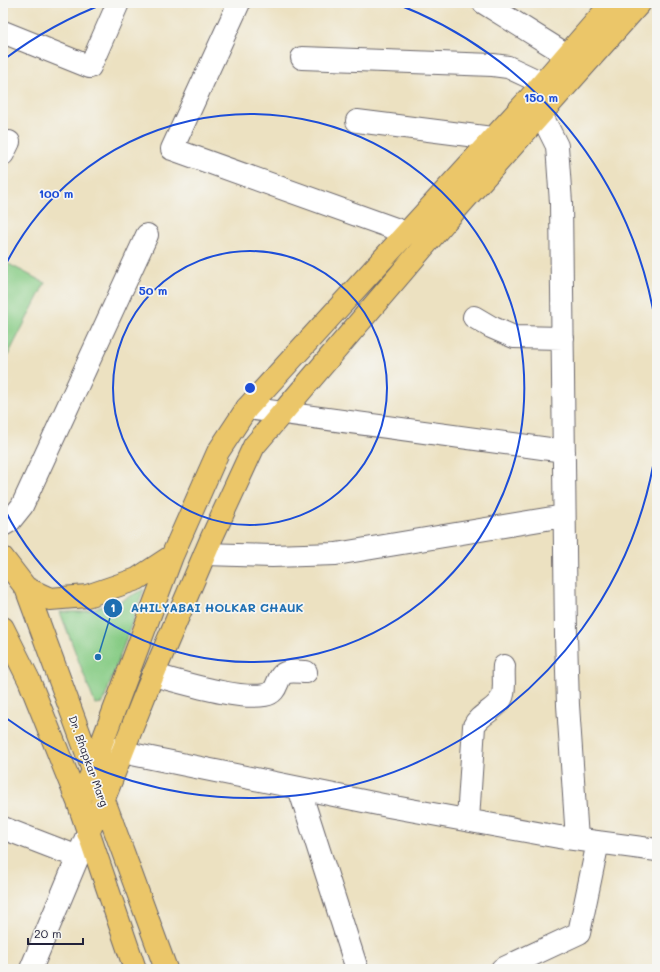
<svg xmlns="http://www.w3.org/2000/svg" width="660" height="972" font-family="Mali,sans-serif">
<rect width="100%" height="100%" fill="#f6f6f2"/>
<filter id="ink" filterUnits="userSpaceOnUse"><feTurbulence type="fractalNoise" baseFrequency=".025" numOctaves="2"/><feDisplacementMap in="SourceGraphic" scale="8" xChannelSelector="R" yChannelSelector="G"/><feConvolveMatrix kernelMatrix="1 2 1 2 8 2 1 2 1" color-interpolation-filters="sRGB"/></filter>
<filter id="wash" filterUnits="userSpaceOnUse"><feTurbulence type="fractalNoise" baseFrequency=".012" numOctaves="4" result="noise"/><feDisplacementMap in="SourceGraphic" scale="16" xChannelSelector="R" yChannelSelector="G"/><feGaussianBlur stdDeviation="0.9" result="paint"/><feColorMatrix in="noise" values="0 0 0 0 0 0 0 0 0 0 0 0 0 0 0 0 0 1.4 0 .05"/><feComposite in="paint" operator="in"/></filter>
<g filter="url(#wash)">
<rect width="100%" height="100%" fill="#ece1c1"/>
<path fill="#87cc85" stroke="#547760" d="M3,261l42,22 -42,82z
M144,589l-41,114 -8,1 -35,-92h23l40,-12z"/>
</g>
<g filter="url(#ink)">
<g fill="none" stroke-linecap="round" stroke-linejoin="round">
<g stroke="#69656a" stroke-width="24">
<path id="minor" d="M239,3l-67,146 235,84
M484,3l83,52
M3,32l87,35 28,-64
M302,58l191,7 15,2 34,16
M529,100l12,14 16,32 4,57 5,433 2,69 9,134
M357,121l135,17
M3,154l6,-12
M474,317l17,10 23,10 49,1
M247,408l317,43
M3,525l7,-4 12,-15 125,-271
M205,554l67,2 64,-2 228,-38
M153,675c29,7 84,25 112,20 16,-3 9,-20 23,-23 5,-1 13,0 18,0
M104,746l18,6 261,53 176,32 98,13
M299,788l58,181
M468,820l6,-94c6,-13 26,-17 29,-32 2,-8 0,-19 1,-28
M3,828l75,29
M31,969l57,-136
M502,969l77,-36 19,-91"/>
</g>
<g stroke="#69656a" stroke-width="24">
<path id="major" d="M3,558l23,30 140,381
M26,588l24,11 37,-3 50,-17 35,-23
M3,628l26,52 49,122 57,167
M78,802l15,-31 8,-26 71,-189 46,-104 29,-44 281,-308 84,-97
M88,833l15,-32 45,-114 64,-150 42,-91 190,-223 196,-220"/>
</g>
<use href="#minor" stroke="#fff" stroke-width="22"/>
<use href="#major" stroke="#ebc669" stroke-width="22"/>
</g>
</g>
<g fill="none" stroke="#1d4ed8" stroke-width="2">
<circle cx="250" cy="388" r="137"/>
<path d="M4 268A274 274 0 1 1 4 508"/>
<path d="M656 449A411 411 0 0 1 6 718M6 58A411 411 0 0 1 106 3M394 3A411 411 0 0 1 656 327"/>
</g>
<g text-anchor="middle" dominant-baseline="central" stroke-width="3.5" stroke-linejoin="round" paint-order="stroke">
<g font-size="11" fill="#22223b" stroke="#f6f6f2">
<text transform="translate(89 761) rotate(70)">Dr. Bhapkar Marg</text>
</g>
</g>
<circle cx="250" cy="388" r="6" fill="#1d4ed8" stroke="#f6f6f2" stroke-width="2"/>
<g font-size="12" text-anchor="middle" font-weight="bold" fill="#1d4ed8" stroke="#f6f6f2" stroke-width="3.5" stroke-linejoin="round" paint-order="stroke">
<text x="541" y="102">150 m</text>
<text x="56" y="198">100 m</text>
<text x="153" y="295">50 m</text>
</g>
<path fill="none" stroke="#1f6fb2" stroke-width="1.5" d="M98 657L113 608"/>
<g fill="#1f6fb2" stroke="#f6f6f2" stroke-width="1.5">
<circle cx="98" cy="657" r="4"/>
<circle cx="113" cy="608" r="10"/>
</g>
<g font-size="12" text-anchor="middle" font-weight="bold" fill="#fff">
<text x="113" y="612">1</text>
</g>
<g font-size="12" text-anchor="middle" font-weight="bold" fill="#1f6fb2" stroke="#f6f6f2" stroke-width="3.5" stroke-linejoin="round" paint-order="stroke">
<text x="217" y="612">AHILYABAI HOLKAR CHAUK</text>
</g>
<rect width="660" height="972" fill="none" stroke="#f6f6f2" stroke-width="16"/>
<path d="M28 938v6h55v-6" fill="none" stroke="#22223b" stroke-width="2"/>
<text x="34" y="938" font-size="12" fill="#22223b" stroke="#f6f6f2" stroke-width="3" paint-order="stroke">20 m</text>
</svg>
